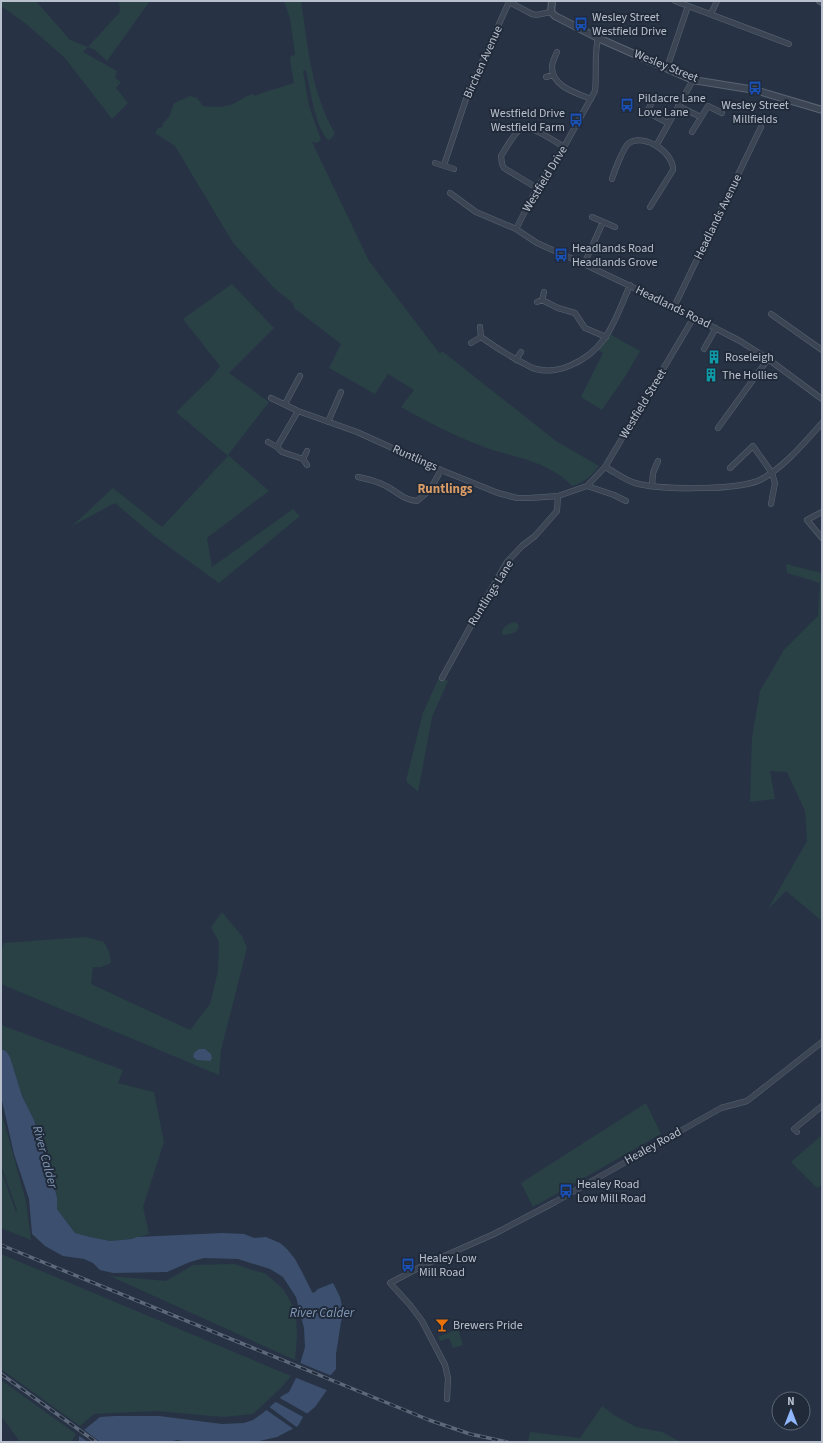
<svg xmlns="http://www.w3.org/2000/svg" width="823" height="1443" font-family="'Source Sans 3',sans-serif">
<rect width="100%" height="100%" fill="#273345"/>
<path fill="#294145" d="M1,1h35l34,39 18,7 32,-35 -1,-11h31l-43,60 -12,-11 -7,-3 -5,5 34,19 -2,7 6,4 -5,6 12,15 -16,16 -47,-61 -40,-35 -24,-17z
M284,1h17c7,45 10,92 34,132l-4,6 -3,1c-14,-16 -17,-49 -22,-70l-3,1 6,35 12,34 -4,3 -5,-1 57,119 71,93 2,-3 114,90 43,25c-8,11 -15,16 -27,20 -24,-25 -57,-28 -88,-39 -29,-11 -57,-25 -83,-40l13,-17 -26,-16 -13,20 -46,-26 12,-24 -47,-36 -1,-5 -17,-13 -43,-47 -58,-97 -20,-13 3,-5 5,-1 -1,-3 7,-7 5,-14 16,-7 7,2 6,8c11,1 23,2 32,-3 7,-4 10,-7 18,-9l2,2c12,-6 26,-8 39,-13l-4,-23 1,-4 4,-1 -5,-37z
M232,284l42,44 -45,45 40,29 -41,53 41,36 -62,47 5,29 81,-58 7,7 -81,67 -65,-47 -39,-33 -43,23 41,-38 49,39 66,-71 -52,-44 35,-34 9,-12 -37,-47z
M608,333l32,18 -14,24 -24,35 -21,-13 22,-44 -6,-4z
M786,564l36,9v348l-36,-30 -18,18 39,-68 -2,-30 -18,-39 -17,-1 5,28 -25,3 2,-65 8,-46 24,-41 34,-34 2,-33 -33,-10z
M516,622l3,4 -3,6 -10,3 -4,-1c0,-8 7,-11 14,-12z
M439,677l9,4 -16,36 -14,75 -12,-11 17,-68z
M222,912l20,24 5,12 -26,102 -2,25 -218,-91v-31l3,-10 82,-6 18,5 5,10 2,11 -10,4h-8l-2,17 99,46 20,-26 8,-33 1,-29 -8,-15z
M1,1025l122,45 -5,13 36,9 10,50 -21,65 6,27 -17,5 -22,2 -20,-4 -15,-4 -18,-24v-11l-5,-22 -2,-4 -16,-52 -12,-24 -12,-39 -4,-6 -5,-2z
M646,1103l15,31 -128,73 -12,-24z
M1,1111l25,90 5,39 -30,-12v-58l15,42 -1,4 2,-6 -16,-44z
M822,1135v50l-5,3 -26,-26z
M1,1254l290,122 -10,12 -28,26 -30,3 -67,-6 -62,3 -14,12 -79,-57z
M234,1264l32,10 18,16 12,22 1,23 -2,25 -185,-84 56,5 27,-16z
M458,1329l5,16 -10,3 -4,-10 -9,3 -2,-4z
M1,1380l75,54 -5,8h-51l-19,-26z
M602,1406l12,9 22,12 26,5 19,10h-148l-5,-1 2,-9 50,6z"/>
<path fill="#3c4f6e" d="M1,1049l5,2 4,6 12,39 12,24 16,52 2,4 5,22v11l18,24 15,4 20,4 22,-2 5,-2 86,-4 21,1 10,4 12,-1 14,6 7,6 8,10 7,13 10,20 2,1 4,-4 15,-6 7,14 3,13 2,2 -4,10 -5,32v15l-6,7 -3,14 -12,17 -12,10 -5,9 -21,11 -22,5h-65l-13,-2 -8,2h-90v-5l5,-7 16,-13 15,-1h44l63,8 22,-1 9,-3 10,-7 19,-17 7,-4 7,-14 9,-31 -1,-19 -8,-31 -13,-20 -13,-8 -32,-10 -34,-1 -14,4 -23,10 -54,1 -13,-3 -7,-7 -9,-4 -21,-3 -18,-10 -13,-12 -3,-35 -15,-45 -13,-58z
M199,1049h6l6,5 1,4 -2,3 -13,-1 -4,-3 1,-4z"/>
<path fill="#273345" d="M298,1362l34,14 -3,15 -35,-14z
M278,1397l30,17 -3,4 -31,-17z
M268,1406l30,22 -3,2 -30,-21z
M83,1429l17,13h-12l-10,-7z"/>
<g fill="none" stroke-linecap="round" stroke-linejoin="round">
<g stroke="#5a6371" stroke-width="6">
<path id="minor" d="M675,1l114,43
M711,14l6,-13
M557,52c-2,5 -5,10 -5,15 0,20 25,26 39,32
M667,68l21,-62
M546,77l7,-2
M651,104l-4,8 21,11
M678,106l23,11
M692,132l16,-26 14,7
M656,146l37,-66
M435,163l19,6
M444,165l24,-72 41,-91 23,12 4,1 15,-3
M612,179c2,-7 12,-33 17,-36 16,-10 45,10 44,27l-23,37
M537,188l-33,-20 -2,-4 -1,-8c4,-6 14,-25 21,-28 9,-3 34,14 42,19
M450,193l26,19 40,17 21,14 47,21 90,43 66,34 28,18 54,40
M592,217l23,10
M516,229l21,-41 27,-41 31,-56c2,-19 -1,-35 3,-53
M584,264l19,-42
M542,300l16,8 17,5 10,15 21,9
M537,302l5,-2 2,-8
M674,307l87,-180
M771,314l51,36
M481,337c14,10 28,19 44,27 4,2 7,4 11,5 11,3 23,1 33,-3 38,-15 46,-46 61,-81
M471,343l10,-6 -1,-10
M704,349l12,-21
M516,360l5,-8
M271,398l27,13 59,21 84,38 57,23 19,5h13l28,-2 29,-10 18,-19 89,-150
M285,404l15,-28
M328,422l13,-30
M718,428l50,-69
M268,442l9,5 5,5 21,7 4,-8
M277,447l21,-36
M303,459l4,6
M605,467c10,5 19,13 30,16 24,7 105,8 127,-4 23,-13 42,-36 60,-56
M730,468l23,-22 19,27 3,10 -4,21
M358,477c10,2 19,4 28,9 12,6 17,14 31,15l13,-11 11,-20
M587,486l27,9 12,6
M652,486l1,-13 5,-12
M822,512l-15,8 15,18
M442,678l42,-76 23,-40 15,-16 13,-10 22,-25 1,-15
M797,1132l-3,-3 28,-23
M447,1399l1,-21 -3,-13 -23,-44 -12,-16 -20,-22 34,-18 70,-31 61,-32 166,-94 26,-7 75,-59"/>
</g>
<g stroke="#5a6371" stroke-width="8">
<path id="tertiary" d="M552,1l-1,11 4,4 43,22 95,42 62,10 67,20"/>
</g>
<g stroke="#5a6371" stroke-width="8">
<path id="secondary" d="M820,1l2,1"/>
</g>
<use href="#minor" stroke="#3b4554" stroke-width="5"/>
<use href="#tertiary" stroke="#3b4554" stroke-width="6"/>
<use href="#secondary" stroke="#495467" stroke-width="7"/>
<g stroke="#5d697b" stroke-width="3.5">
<path id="rail" d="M1,1245l428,175 41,14 37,8
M1,1374l95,68"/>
</g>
<use href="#rail" stroke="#202a39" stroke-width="2" stroke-dasharray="6" stroke-linecap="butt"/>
</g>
<defs>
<g id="bus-bare" transform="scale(1.08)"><path d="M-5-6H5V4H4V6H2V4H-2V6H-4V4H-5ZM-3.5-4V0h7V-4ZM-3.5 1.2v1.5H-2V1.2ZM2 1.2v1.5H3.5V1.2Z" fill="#1a4fb4" stroke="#202a39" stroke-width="2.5" paint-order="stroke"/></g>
<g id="building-bare" transform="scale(1.08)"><path d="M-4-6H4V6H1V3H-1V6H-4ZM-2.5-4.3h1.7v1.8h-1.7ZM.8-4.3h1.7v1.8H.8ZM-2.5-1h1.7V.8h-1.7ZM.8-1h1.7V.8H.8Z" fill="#0f9aa8" stroke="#202a39" stroke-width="2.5" paint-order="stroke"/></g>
<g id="bar-bare" transform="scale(1.08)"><path d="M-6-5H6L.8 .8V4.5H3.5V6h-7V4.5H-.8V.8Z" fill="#e8710a" stroke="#202a39" stroke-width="2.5" paint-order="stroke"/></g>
</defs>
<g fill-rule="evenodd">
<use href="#bus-bare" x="581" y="24"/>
<use href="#bus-bare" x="755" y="88"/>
<use href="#bus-bare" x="627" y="105"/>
<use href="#bus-bare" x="576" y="120"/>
<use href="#bus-bare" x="561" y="255"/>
<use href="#building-bare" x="714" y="357"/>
<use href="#building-bare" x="711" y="375"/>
<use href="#bus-bare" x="566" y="1191"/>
<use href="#bus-bare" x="408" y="1265"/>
<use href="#bar-bare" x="442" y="1325"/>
</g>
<g text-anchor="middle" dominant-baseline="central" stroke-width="4" stroke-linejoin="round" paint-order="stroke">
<g font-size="12" fill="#b9c0cd" stroke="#202a39" text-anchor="start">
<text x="592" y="17">Wesley Street<tspan x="592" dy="14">Westfield Drive</tspan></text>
<text x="638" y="98">Pildacre Lane<tspan x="638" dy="14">Love Lane</tspan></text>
<text x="755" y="105" text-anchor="middle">Wesley Street<tspan x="755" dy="14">Millfields</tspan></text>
<text x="565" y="113" text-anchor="end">Westfield Drive<tspan x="565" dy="14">Westfield Farm</tspan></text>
<text x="572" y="248">Headlands Road<tspan x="572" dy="14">Headlands Grove</tspan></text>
<text x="725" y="357">Roseleigh</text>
<text x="722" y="375">The Hollies</text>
<text x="577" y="1184">Healey Road<tspan x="577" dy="14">Low Mill Road</tspan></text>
<text x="419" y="1258">Healey Low<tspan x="419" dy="14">Mill Road</tspan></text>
<text x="453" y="1325">Brewers Pride</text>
</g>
<g font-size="12" fill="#b9c0cd" stroke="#202a39">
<text transform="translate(483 62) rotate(-66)">Birchen Avenue</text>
<text transform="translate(666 66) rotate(22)">Wesley Street</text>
<text transform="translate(545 179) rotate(-59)">Westfield Drive</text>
<text transform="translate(718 217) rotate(-64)">Headlands Avenue</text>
<text transform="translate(673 307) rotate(26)">Headlands Road</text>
<text transform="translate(643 404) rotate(-59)">Westfield Street</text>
<text transform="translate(415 458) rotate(24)">Runtlings</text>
<text transform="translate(491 593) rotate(-58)">Runtlings Lane</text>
<text transform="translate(653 1146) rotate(-29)">Healey Road</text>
</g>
<g font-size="13" font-weight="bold" fill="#da9c67" stroke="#202a39">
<text x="445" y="489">Runtlings</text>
</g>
<g font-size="13" font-style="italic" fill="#7f95b5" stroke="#202a39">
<text transform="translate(45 1157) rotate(75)">River Calder</text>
<text x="322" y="1313">River Calder</text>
</g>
</g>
<rect width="823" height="1443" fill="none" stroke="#b9c0cd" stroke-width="4"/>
<g transform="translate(791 1411)"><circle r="19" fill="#202a39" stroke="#5d6674"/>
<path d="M0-3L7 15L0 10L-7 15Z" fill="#90b7fb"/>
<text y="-6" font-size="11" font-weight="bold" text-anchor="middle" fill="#b9c0cd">N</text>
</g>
</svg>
